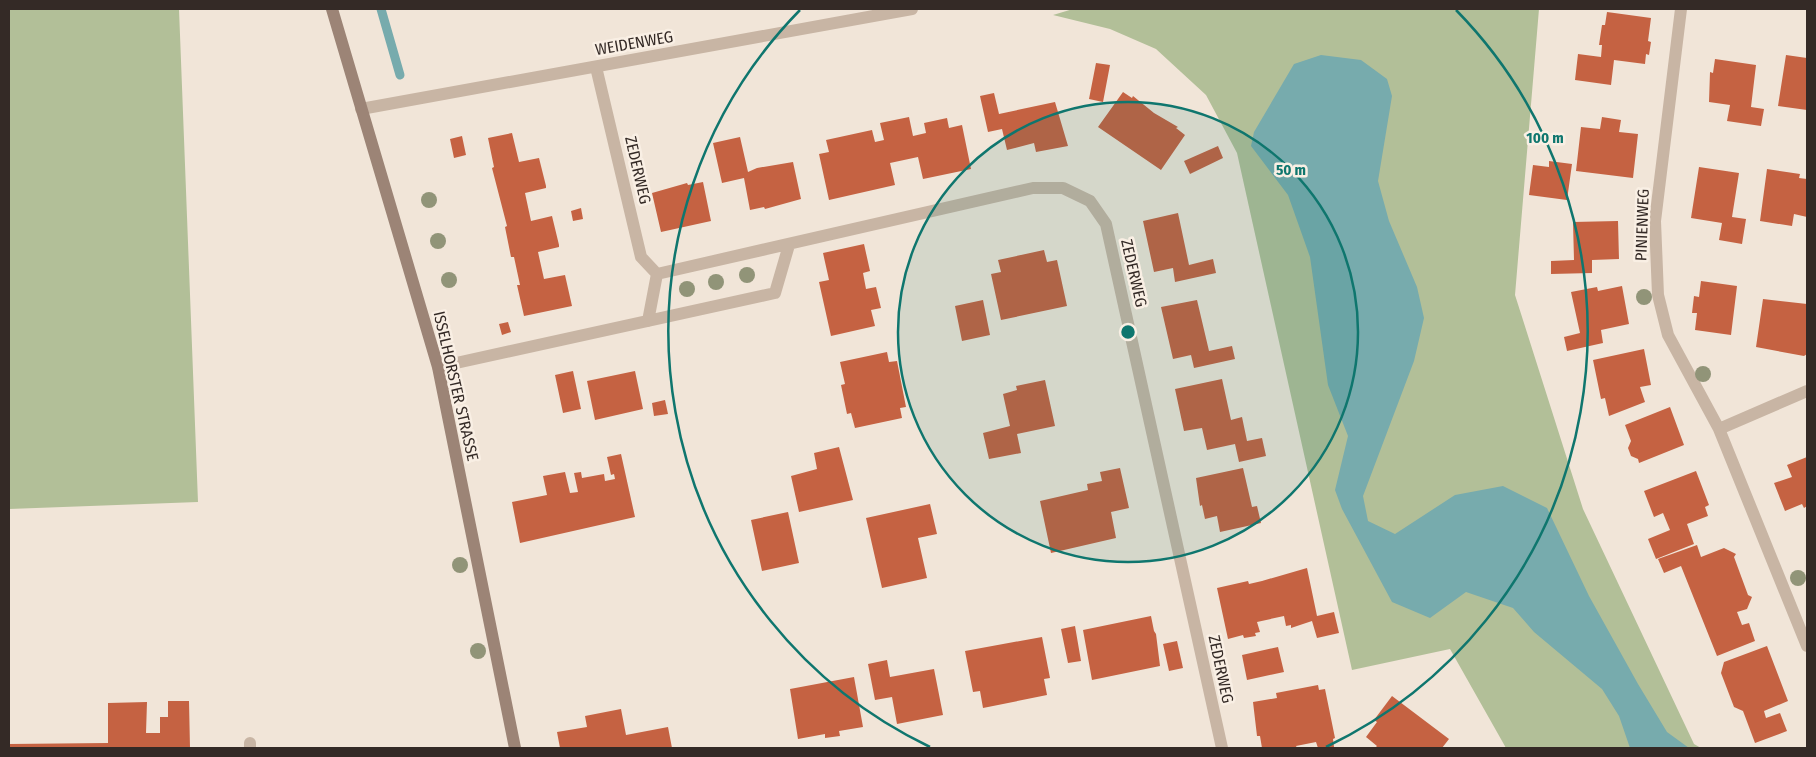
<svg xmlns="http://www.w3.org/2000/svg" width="1816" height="757" font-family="'Fira Sans Condensed',sans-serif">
<rect width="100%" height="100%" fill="#f1e5d8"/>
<path fill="#b2bf98" d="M9,9h170l19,493 -189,7z
M1073,9h466l-24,286 68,214 111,235 7,4h-195l-56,-99 -98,21 -115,-517 -31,-58 -50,-46 -46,-20 -57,-14z"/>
<path fill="#77abad" d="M1321,55l40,5 26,19 5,17 -14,85 11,40 28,66 7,31 -10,43 -51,135 5,25 27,13 60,-39 48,-9 44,22 42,88 49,88 29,48 22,16h-59l-11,-32 -17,-27 -68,-57 -21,-24 -47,-16 -36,26 -38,-16 -50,-93 -7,-19 13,-54 -20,-51 -18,-128 -22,-62 -37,-49 3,-14 40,-68z"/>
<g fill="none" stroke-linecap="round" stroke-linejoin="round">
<path stroke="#77abad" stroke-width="9" d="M381,9l19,66"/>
</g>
<path fill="#c56242" d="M1607,12l44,6 -3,23 3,1 -2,13 -3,-1 -1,10 -31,-4 -3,25 -36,-5 3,-26 23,3 1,-12h-3l3,-20h3z
M1786,55l21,3v52l-29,-4z
M1715,59l41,6 -5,42 13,2 -3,17 -34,-5 3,-16 -21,-3 1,-30 3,1z
M1096,63l14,2 -7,37 -14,-3z
M1123,92l9,6 1,-2 21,17 24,14 -2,1 9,7 -24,35 -63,-43z
M994,93l5,21 56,-12 13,44 -32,6 -2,-9 -27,7 -5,-21 -14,3 -8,-36z
M909,117l4,19 13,-3 -2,-10 23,-5 2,10 13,-3 9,44 -48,10 -5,-22 -28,6 5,22 -66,15 -10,-46 10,-2 -3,-12 46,-10 3,12 9,-2 -4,-17z
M1602,117l19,3 -2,12 19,2 -5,44 -57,-7 5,-44 19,2z
M512,133l7,29 20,-4 7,28v2l-21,5 6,28 21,-5 7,29v2l-21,5 6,27 21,-4 7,31 -48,10 -7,-31h3l-6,-28h-3l-6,-30 2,-1 -15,-58 2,-1 -6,-29z
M462,136l4,19 -12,3 -4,-19z
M740,137l8,35 9,-4 36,-6 8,37 -36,10 -1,-2 -14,3 -6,-32 -22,5 -9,-40z
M1218,146l5,12 -33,16 -6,-13z
M1549,161l23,3 -5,36 -38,-5 4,-30 16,2z
M1699,167l40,6 -7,44 14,2 -4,25 -23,-4 3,-17 -31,-5z
M1767,169l33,5 -1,4 8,1v38l-13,-3 -2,12 -32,-5z
M703,182l8,39 -50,11 -9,-39 35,-10 1,2z
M581,208l2,11 -10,2 -2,-10z
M1178,213l11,52 24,-6 3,14 -41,9 -2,-14 -19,4 -11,-51z
M1618,221l1,38 -27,1v13l-41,1v-13l23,-1 -1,-38z
M864,244l6,27 -7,2 3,16 10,-2 5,21 -10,2 4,16 -44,10 -12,-54 10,-2 -6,-27z
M1044,250l3,12 10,-2 10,46 -66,14 -10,-46 10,-2 -3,-12z
M1701,281l36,5 -6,49 -36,-5 2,-17h-5l2,-17 5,1z
M1622,286l7,38 -28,6 2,13 -36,8 -3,-14 16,-4 -9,-41 26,-5 1,4z
M1763,299l44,5v50l-3,2 -48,-9z
M983,300l7,35 -28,6 -7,-35z
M1197,300l12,51 23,-5 3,13 -41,9 -3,-13 -18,4 -12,-52z
M508,322l3,10 -9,3 -3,-11z
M1644,349l7,36 -11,2 5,15 -36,14 -4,-18 -4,1 -8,-39z
M887,352l2,10 8,-1 9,46 -6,1 2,10 -47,10 -4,-15 -4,1 -6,-29 4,-1 -5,-22z
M573,371l8,38 -18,4 -8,-38z
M635,371l8,38 -48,11 -8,-39z
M1222,379l9,41 11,-3 5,24 15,-3 4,18 -27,6 -4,-18 -28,6 -5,-22 -18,3 -9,-42z
M1045,380l10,46 -38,8 4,19 -32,6 -6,-26 27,-7 -7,-32 14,-4 -1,-4z
M665,400l3,14 -14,2 -2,-13z
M1670,407l14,38 -45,18 -1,-4 -7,-3 -3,-8 3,-7 -6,-16z
M839,447l14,53 -54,12 -8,-36 26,-7 -3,-16z
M621,454l14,63 -115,26 -8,-41 35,-7 -4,-19 22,-4 5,21 8,-1 -4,-19 7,-1 1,6 22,-4 1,7 10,-2 -1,-5 -3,1 -4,-18z
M1807,457v49l-3,2 -2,-4 -17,7 -11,-28 18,-6 -5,-12z
M1120,468l9,40 -18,4 5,26 -65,15 -11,-52 48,-11 -1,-6 15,-3 -2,-9z
M1243,468l9,39 5,-1 4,17 -41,9 -3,-16 -12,3 -3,-14 -2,1 -4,-28z
M1696,471l13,34 -4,2 3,9 -21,8 7,20 -38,15 -8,-20 22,-9 -7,-17 -9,4 -10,-26z
M930,504l7,30 -19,4 9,40 -45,10 -16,-70z
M788,512l11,51 -37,8 -11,-51z
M1697,545l4,12 23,-9 12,6 -2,3 14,38 4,2 -5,12 -10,3 5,13 7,-2 6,18 -38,15 -36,-90 -17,7 -6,-14z
M1307,568l10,48 17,-4 5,21 -22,5 -5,-17 -21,7v-3l-5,1 -2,-10 -27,6 3,10 -5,1 1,3 -12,2 -1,-3 -15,4 -11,-51 31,-7 1,3 13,-3z
M1151,616l3,15 2,3 4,32 -68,14 -9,-50z
M1075,626l6,35 -13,2 -7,-34z
M1042,637l8,41 -6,1 3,16 -64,13 -3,-17 -7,1 -8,-41z
M1177,641l6,27 -14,3 -6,-27z
M1767,646l21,55 -24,10 2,7 14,-5 7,18 -32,12 -12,-32 -9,-4 -13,-34 3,-11z
M1278,647l6,25 -37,8 -5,-25z
M887,660l3,17 44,-8 9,46 -46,9 -5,-27 -17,3 -7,-36z
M854,677l9,50 -24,4 1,5 -15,2v-4l-27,5 -8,-50z
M1318,685l1,5 6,-1 10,49 -2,1 1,8 -16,1 -2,-6 -20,4 1,2h-35l-2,-12h-3l-4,-34 24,-4 -1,-5z
M1392,696l57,43 -7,9h-67l2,-2 -11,-9 11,-15 -3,-2z
M168,701h21l1,47h-181v-4l99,-1v-40l39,-1 -1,31h14v-16h8z
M621,709l5,26 42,-8 4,21h-112l-3,-16 30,-5 -2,-11z"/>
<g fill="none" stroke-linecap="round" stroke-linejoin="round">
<path stroke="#c8b5a4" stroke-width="12" d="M1681,9l-26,212 3,74 10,40 51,94 88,217
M596,67l45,190 16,17
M361,109l551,-100
M648,321l9,-47 376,-86h30l27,13 16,23 116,524
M438,367l337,-74 14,-48
M1719,429l88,-38
M250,743v5"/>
<path stroke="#9c8476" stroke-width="12" d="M332,9l106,358 77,381"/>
</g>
<g fill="#919478">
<circle cx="429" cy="200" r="8"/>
<circle cx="438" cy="241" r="8"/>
<circle cx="747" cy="275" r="8"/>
<circle cx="449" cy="280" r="8"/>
<circle cx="716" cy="282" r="8"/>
<circle cx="687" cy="289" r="8"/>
<circle cx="1644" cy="297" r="8"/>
<circle cx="1703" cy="374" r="8"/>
<circle cx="460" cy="565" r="8"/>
<circle cx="1798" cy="578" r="8"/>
<circle cx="478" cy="651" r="8"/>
</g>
<circle cx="1128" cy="332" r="230" fill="#0f766e" fill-opacity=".12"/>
<g fill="none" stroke="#0f766e" stroke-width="2.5">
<circle cx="1128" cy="332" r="230"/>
<path d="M930 747A460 460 0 0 1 800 10M1456 10A460 460 0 0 1 1326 747"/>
</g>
<g text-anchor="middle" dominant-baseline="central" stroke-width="5" stroke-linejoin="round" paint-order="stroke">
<g font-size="16" fill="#342a26" stroke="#f9efe4">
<text transform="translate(634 43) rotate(-10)">WEIDENWEG</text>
<text transform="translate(638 170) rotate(77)">ZEDERWEG</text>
<text transform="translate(1642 225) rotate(-88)">PINIENWEG</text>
<text transform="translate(1134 273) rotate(77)">ZEDERWEG</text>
<text transform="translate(456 386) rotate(77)">ISSELHORSTER STRASSE</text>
<text transform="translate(1221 669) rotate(78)">ZEDERWEG</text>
</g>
</g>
<circle cx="1128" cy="332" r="8" fill="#0f766e" stroke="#f9efe4" stroke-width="2.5"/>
<g font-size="15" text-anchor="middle" font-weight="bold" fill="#0f766e" stroke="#f9efe4" stroke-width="5" stroke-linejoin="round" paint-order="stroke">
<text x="1545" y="143">100 m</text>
<text x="1291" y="175">50 m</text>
</g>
<rect width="1816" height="757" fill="none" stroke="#342a26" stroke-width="20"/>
</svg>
